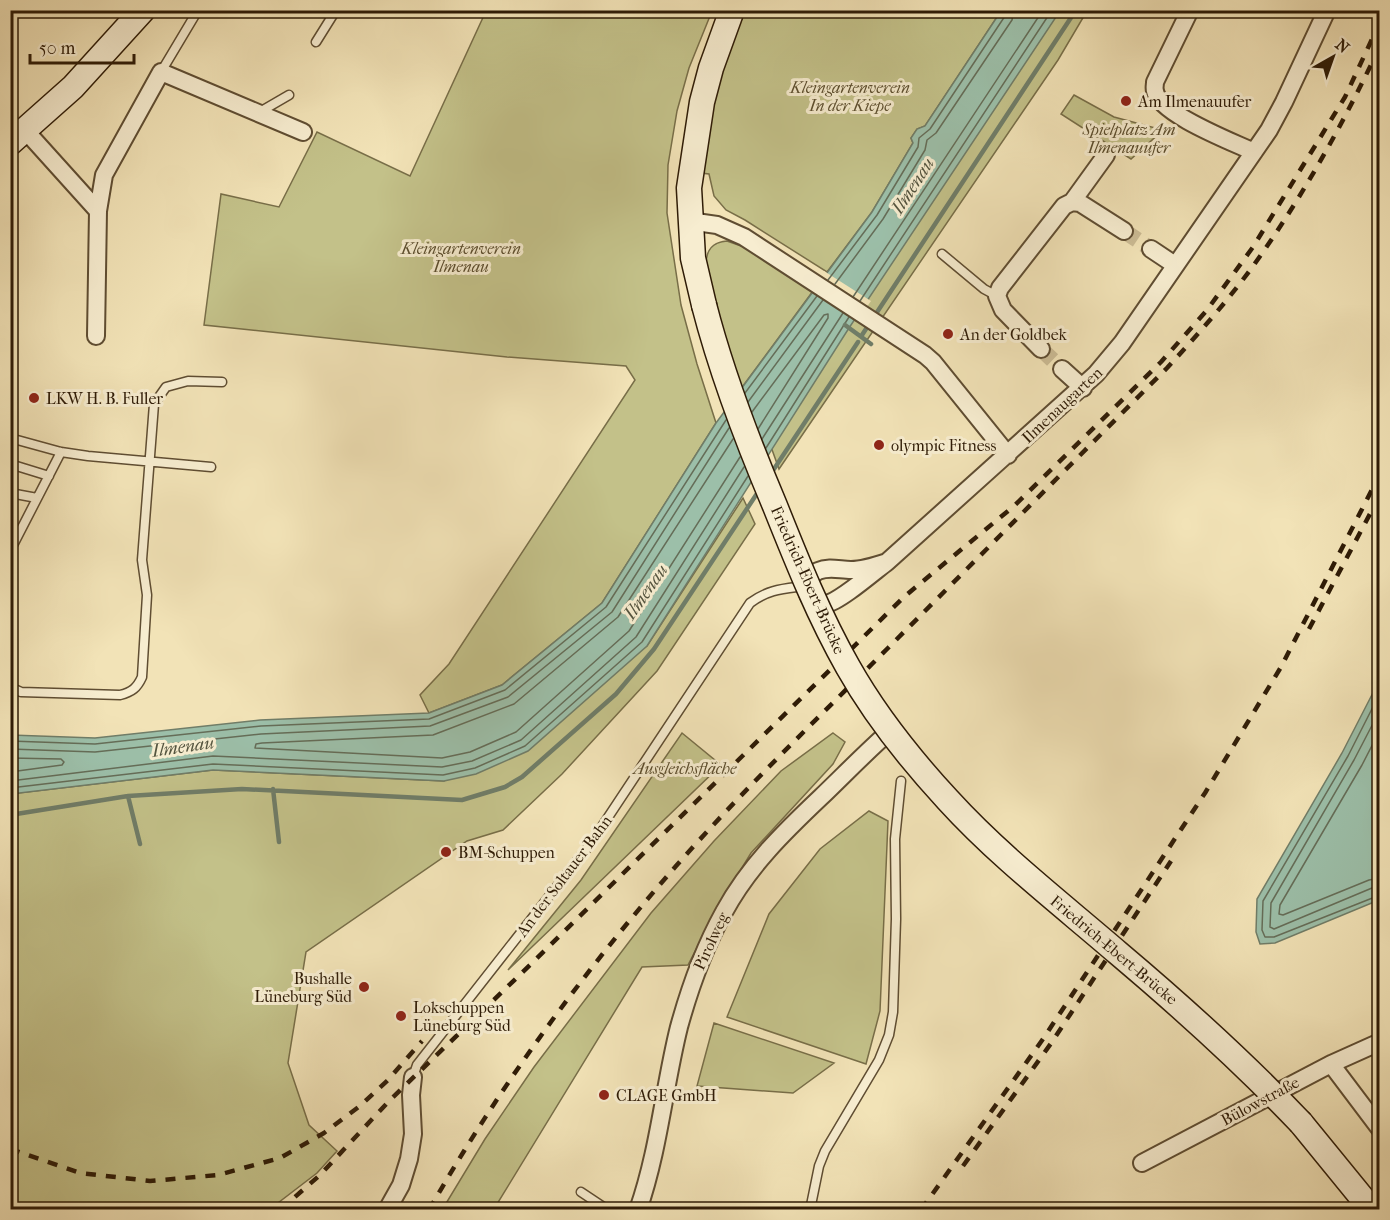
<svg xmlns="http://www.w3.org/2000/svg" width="1390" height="1220" font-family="'IM FELL French Canon',serif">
<rect width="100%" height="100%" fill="#f2e3b7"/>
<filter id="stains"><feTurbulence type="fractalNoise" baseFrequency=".00333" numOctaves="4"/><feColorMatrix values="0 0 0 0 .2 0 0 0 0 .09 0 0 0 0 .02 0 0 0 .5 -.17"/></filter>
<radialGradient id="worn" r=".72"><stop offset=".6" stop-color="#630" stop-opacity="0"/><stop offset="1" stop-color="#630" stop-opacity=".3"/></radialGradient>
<path fill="#c3c189" stroke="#786e48" stroke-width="1.5" d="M486,11h226l-23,57 -12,43 -9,54 -1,48 14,92 16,59 19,59 -114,180 -100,82 -73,28 -9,-18 29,-31 186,-284 -9,-14 -119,-9 -303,-32 17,-131 58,13 38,-75 93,44z
M741,11h260l-76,115 -8,3 -6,9 2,5 -41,69 -45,60 -82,-52 -19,-10 -12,-14 -5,-22 -8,-1 8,-59z
M1059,11h28l-29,49 -279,409 -9,-25z
M1074,95l40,22 49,13 -32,29 -70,-45z
M727,241l17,6 69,44 -73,99 -14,-43 -20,-82c0,-15 6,-23 21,-24z
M743,498l12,26 -98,147 -95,103 -59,56 -36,11 -161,111 -18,111 21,62 28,26 -20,22 -47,36h-259l-1,-415 203,-24 231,11 203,-135z
M682,733l39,32 -213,205 73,-90z
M833,733l12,9 -12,22 -82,89 -32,52 -31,60 -46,2 -148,242 -52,1 43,-71 49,-72 117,-154 63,-72 67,-70z
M869,811l19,10 -8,190 -14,53 -139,-47 42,-103 51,-65z
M714,1023l120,40 -41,30 -96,-7z"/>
<path fill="#9cbfa9" stroke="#707d68" stroke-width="1.5" d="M1001,11h59l-211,317 -202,318 -119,105 -52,23 -32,7 -231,-11 -202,24v-59l84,3 165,-18 169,-7 73,-28 100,-82 114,-180 156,-211 41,-69 -2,-5 6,-9 8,-3z
M1379,681v219l-104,43 -15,1 -4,-12 1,-33 85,-146z"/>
<path fill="#f2e3b7" d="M824,271l47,30 -13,19 -48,-30z"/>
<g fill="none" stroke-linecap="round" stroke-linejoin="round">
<path stroke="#656d58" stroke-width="1.5" d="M828,280l49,-65 41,-68 1,-9 11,-9 75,-113 1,-6
M835,284l48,-65 42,-69 2,-10 9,-7 76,-113 2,-10
M853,297l190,-287
M860,301l192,-291
M745,393l72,-97
M748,402l75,-102
M752,412l72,-97 4,-1v4l-70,111
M733,439l-115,178 -104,87 -81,31 -171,8 -6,1 -1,4 187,10 28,-6 46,-20 113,-101 111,-174
M762,439l81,-126
M766,448l83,-131
M1380,693l-32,63 -85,145 -1,29 3,7h9l106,-42
M1380,710l-26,50 -83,143 -1,24 4,2 98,-41 8,-1
M1380,730l-18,35 -82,140 -1,9 4,1 86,-35 11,-2
M10,741l85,3 166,-18 168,-7 76,-29 101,-83 120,-187
M10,749l85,3 166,-18 169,-8 78,-29 104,-85 117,-184
M10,758l51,1 3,3 -2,3 -52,7
M10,781l203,-25 229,11 30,-6 49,-21 115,-103 108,-170
M10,788l203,-24 230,11 32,-7 50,-22 117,-104 106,-166"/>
<path stroke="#707d68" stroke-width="4.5" d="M845,325l26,19
M862,335l214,-325
M770,475l88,-133
M273,789l6,53
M128,796l12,48
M10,815l118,-19 114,-7 220,11 43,-13 17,-10 94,-83 38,-45 106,-160"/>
<path stroke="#cbbb94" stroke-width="16" stroke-dasharray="16 8" stroke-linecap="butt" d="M1124,231l27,18
M1041,349l21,20"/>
<g stroke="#5f4d32" stroke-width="11">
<path id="lane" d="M316,42l20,-32
M161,72l37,-62
M258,113l31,-18
M942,254l42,35 13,7
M10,438l51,14 27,4 123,11
M10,464l39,12
M10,493l27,5
M10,551l51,-99
M10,687l11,5 99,3c12,-3 17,-7 22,-18l5,-82 -5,-35 12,-156 12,-17 22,-6 34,1
M413,1077l4,-12 174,-222 159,-240c19,-14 33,-14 55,-17
M581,1192l27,18
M810,1210l9,-44 6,-15 54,-91 10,-25 4,-23 3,-93 -1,-80 6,-58"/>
</g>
<g stroke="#5f4d32" stroke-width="20">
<path id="street" d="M1190,10l-35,72c0,3 -1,6 0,9 4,23 78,51 99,61
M25,130l73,81 -2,125
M1072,202l34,-47
M98,211l6,-36 57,-103 142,60
M689,221l28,4 27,12 181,118 8,7 75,93
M1151,249l24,16
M1041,349l-38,-39 -6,-14 3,-8 64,-82 8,-4 8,1 44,28
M1062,369l21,19
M887,562c-12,9 -48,40 -61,42 -22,3 -25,-25 -8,-33 11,-5 22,-1 33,-1 12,0 24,-4 36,-8l209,-188 26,-31 147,-213 15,-28 43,-92
M1331,1064l49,65
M1142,1163l189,-99 49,-22
M387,1210l14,-25 8,-26 4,-25 -2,-39 2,-18
M638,1210c21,-60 26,-123 41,-183 11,-40 25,-79 45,-115 25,-46 60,-80 97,-115 23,-22 45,-45 69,-66"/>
</g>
<g stroke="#2e1b06" stroke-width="27">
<path id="secondary" d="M10,143l63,-56 70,-77
M704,305l-11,-47 -4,-70 13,-86 9,-34 21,-58
M1301,1123l71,87"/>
</g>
<use href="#lane" stroke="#f7edd0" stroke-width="8"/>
<use href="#street" stroke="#f7edd0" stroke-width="16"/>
<use href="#secondary" stroke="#f7edd0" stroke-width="24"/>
<path stroke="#2e1b06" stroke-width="4.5" stroke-dasharray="10 10" stroke-linecap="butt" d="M1309,629l71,-134
M10,1149l70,24 70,8 68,-6 62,-17 44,-25 36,-27 28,-26 34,-39
M963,1166l89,-124 119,-181
M280,1210l40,-35 70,-75 140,-135 375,-369 109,-90 147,-144 46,-52 46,-63 92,-150 35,-75
M429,1210c70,-123 154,-238 247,-344 67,-76 140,-146 212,-218 93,-93 186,-187 279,-280 34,-37 67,-74 96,-116 45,-65 83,-134 117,-206
M921,1210l122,-171 162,-246 76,-126 99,-193"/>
<g stroke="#2e1b06" stroke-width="27" stroke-linecap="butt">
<path id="secondary-bridge" d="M704,305c18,70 43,135 71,201 22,55 44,110 73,161 27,48 63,93 100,133 51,56 112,103 170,153 64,54 125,109 183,170"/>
</g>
<use href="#secondary-bridge" stroke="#f7edd0" stroke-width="24"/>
</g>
<g fill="#8f2418" stroke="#f7edd0" stroke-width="2">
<circle cx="1126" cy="101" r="6"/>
<circle cx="948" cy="334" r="6"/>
<circle cx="34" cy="398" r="6"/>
<circle cx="879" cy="445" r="6"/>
<circle cx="446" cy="852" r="6"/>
<circle cx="364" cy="987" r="6"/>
<circle cx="401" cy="1016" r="6"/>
<circle cx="604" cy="1095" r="6"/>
</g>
<g text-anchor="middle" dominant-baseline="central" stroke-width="6" stroke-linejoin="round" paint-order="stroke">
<g font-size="16" font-style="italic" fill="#5b4d2d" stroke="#f7edd0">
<text x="850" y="87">Kleingartenverein<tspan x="850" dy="18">In der Kiepe</tspan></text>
<text x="1129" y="129">Spielplatz Am<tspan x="1129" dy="18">Ilmenauufer</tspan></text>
<text x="461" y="248">Kleingartenverein<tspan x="461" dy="18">Ilmenau</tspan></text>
<text x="685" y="768">Ausgleichsfläche</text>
</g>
<g font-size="16" fill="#2e1b06" stroke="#f7edd0" text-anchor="start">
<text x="1138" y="101">Am Ilmenauufer</text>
<text x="960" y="334">An der Goldbek</text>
<text x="46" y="398">LKW H. B. Fuller</text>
<text x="891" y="445">olympic Fitness</text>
<text x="458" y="852">BM-Schuppen</text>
<text x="352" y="978" text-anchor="end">Bushalle<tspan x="352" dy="18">Lüneburg Süd</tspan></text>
<text x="413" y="1007">Lokschuppen<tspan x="413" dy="18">Lüneburg Süd</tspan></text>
<text x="616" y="1095">CLAGE GmbH</text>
</g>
<g font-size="16" fill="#2e1b06" stroke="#f7edd0">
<text transform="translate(1062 405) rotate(-43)">Ilmenaugarten</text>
<text transform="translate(808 580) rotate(66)">Friedrich-Ebert-Brücke</text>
<text transform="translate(564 876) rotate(-53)">An der Soltauer Bahn</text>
<text transform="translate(711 941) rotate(-65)">Pirolweg</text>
<text transform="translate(1114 950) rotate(40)">Friedrich-Ebert-Brücke</text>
<text transform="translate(1260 1101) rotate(-28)">Bülowstraße</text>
</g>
<g font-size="18" font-style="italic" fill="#54543f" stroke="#f7edd0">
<text transform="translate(913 186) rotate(-57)">Ilmenau</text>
<text transform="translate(646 592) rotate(-55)">Ilmenau</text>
<text transform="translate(183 747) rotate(-8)">Ilmenau</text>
</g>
</g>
<rect width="1390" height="1220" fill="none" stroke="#f2e3b7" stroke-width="36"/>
<rect x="12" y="12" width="1366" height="1196" fill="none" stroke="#2e1b06" stroke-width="3"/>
<rect x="18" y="18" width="1354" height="1184" fill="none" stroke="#2e1b06" stroke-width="1.5"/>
<g transform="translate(1333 57) rotate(40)" stroke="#f7edd0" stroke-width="4.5" paint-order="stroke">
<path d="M0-4.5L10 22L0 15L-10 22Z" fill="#2e1b06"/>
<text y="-9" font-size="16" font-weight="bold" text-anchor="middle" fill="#2e1b06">N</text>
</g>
<path d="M30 54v9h104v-9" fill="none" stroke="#2e1b06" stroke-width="3"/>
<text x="39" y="54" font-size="18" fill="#2e1b06" stroke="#f7edd0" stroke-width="4.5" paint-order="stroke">50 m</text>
<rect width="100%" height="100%" filter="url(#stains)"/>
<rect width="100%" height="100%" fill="url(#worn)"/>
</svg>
